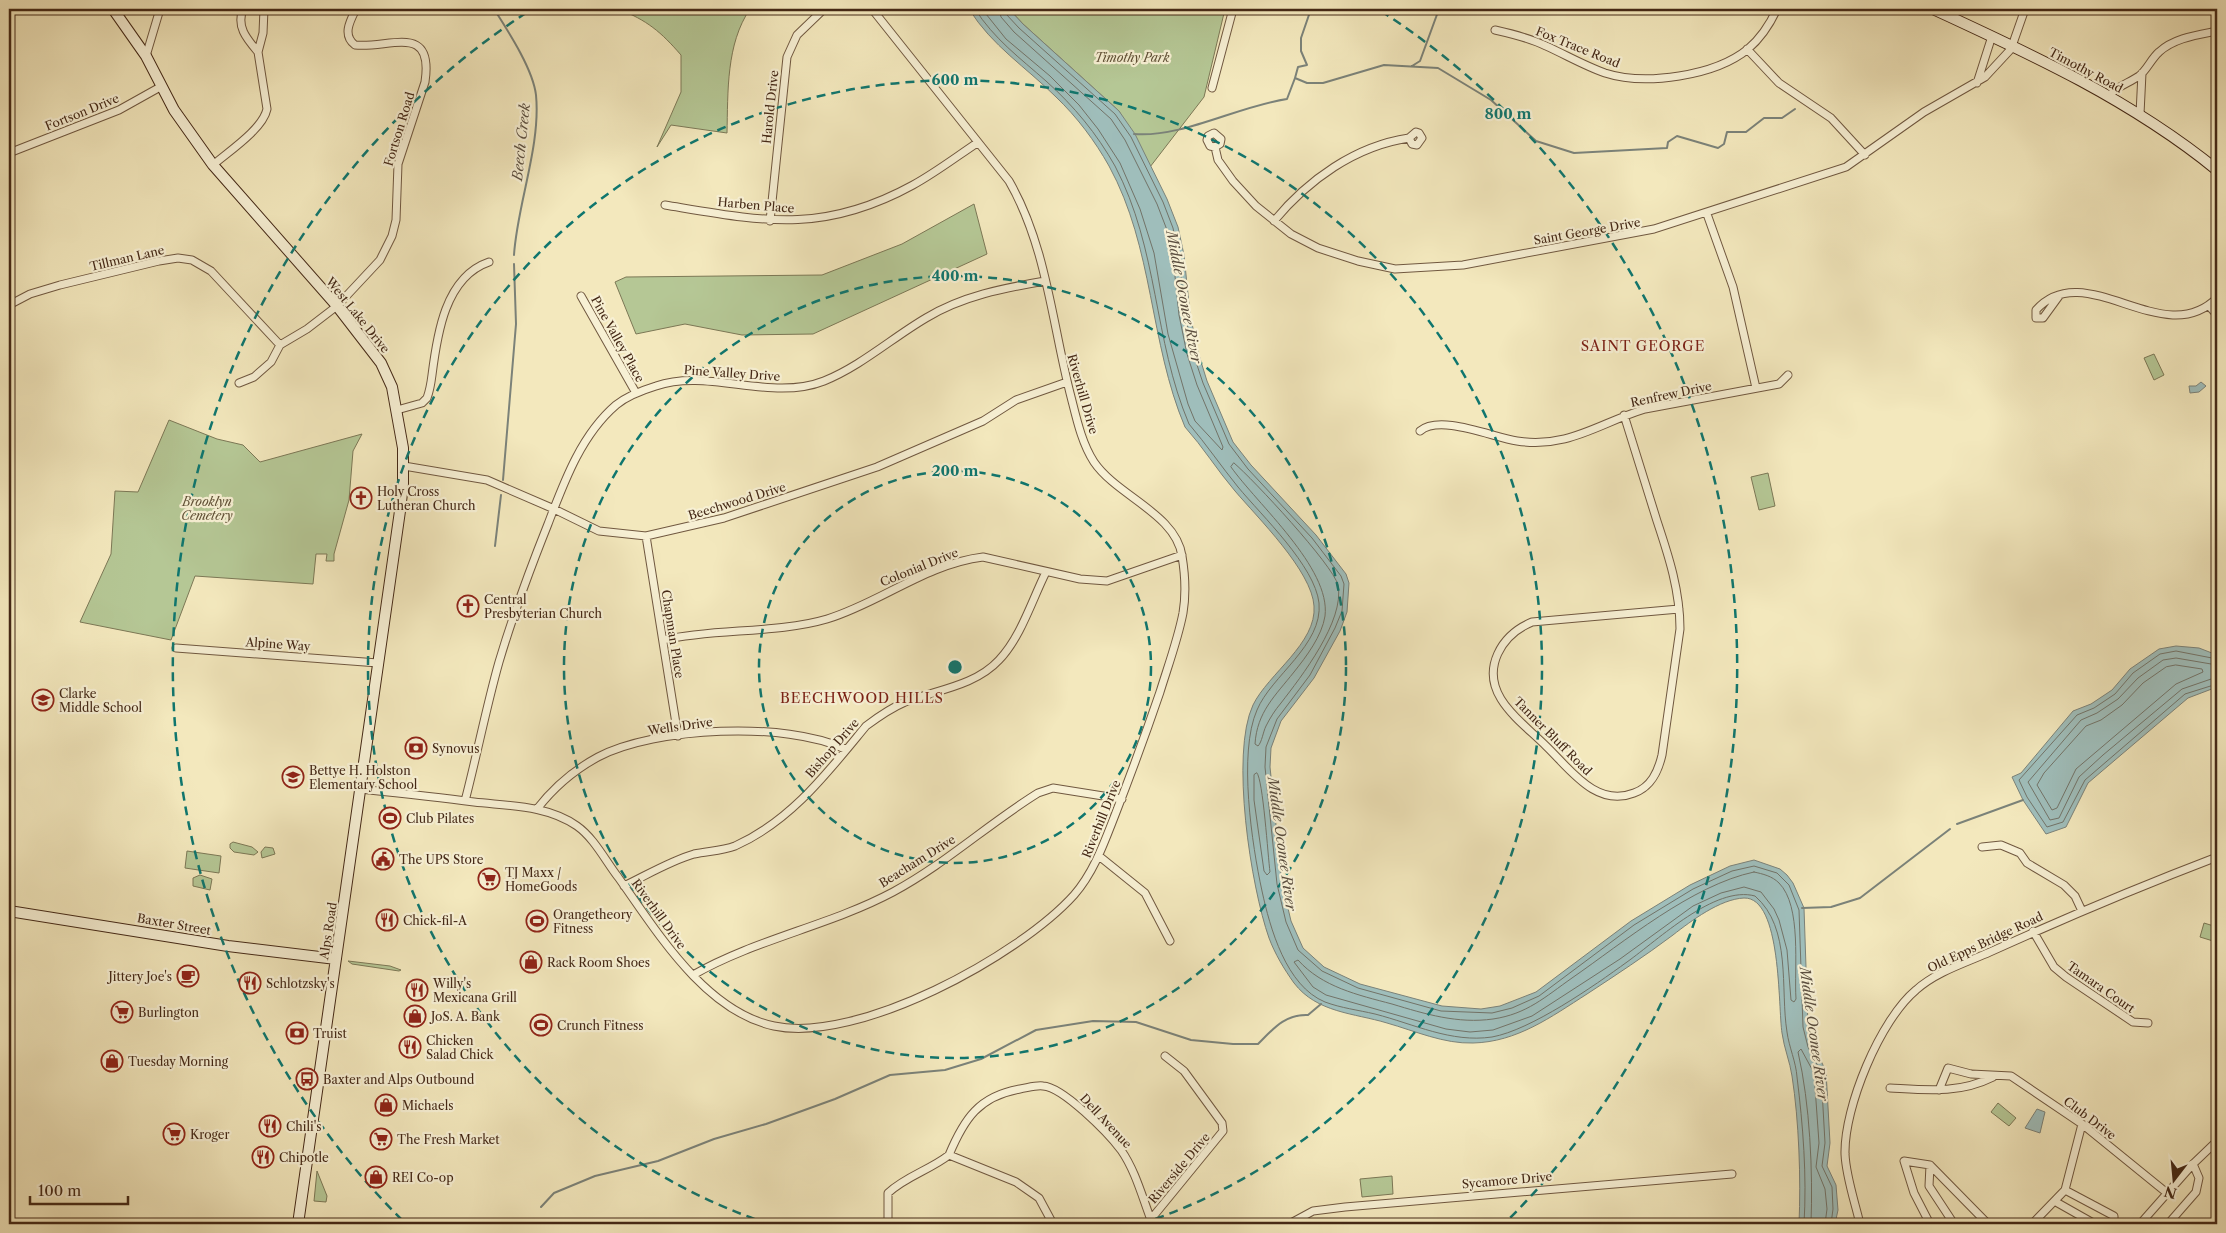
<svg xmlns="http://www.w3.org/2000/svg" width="2226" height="1233" font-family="'Libre Caslon Text',serif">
<rect width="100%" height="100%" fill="#f3e8bd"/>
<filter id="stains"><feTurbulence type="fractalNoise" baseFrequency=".004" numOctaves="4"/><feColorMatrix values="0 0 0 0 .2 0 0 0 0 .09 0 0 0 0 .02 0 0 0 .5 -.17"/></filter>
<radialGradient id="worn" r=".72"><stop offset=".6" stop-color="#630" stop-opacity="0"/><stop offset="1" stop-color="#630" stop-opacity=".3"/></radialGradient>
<path fill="#b5c795" stroke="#7c7856" d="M618,9h132c-24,35 -22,83 -23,124l-56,-8 -14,22 24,-55v-37c-20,-23 -34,-35 -63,-46z
M1009,9h216l-21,88 -54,70 -31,-56 -96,-87z
M974,204l13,50 -174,80 -71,1 -57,-11 -49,10 -21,-52 11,-5 196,-2 80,-31z
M2154,354l10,21 -10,5 -10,-22z
M169,420l48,19 26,6 17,17 102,-28 -9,17 -4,49 -15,54v7h-8l1,-7h-11l-3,30 -118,-8 -24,64 -91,-18 31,-68 4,-63 23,1z
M1768,473l7,33 -16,4 -8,-33z
M233,842l19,5 6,5 -4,3 -20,-3 -4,-4v-4z
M265,847l8,1 2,6 -13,4 -1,-6z
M187,851l34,5 -2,17 -34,-5z
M200,875l12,4 -2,11 -17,-4v-8z
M2204,923l13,4 -4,14 -13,-4z
M348,961l42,5 11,4 -2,1 -47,-7z
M1998,1103l18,15 -7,8 -18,-14z
M317,1171l10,25 -1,6 -12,-1z
M1392,1176l1,18 -31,3 -2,-18z"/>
<path fill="#9fbebb" stroke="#7b8279" d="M969,9h40l14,15 96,87 16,23 32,65 11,28 6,28 6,59 8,38 9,29 26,61 18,23 65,70 30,39 3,9 -2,29 -7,19 -26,47 -33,43 -10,27 -1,19 12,116 9,38 12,27 21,19 36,17 82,22 39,3 19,-3 36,-14 95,-71 59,-36 40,-19 24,-6 26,9 7,6 6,8 11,25 4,118 5,19 13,26 4,72 -3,23 9,19 2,25 -3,14h-36c2,-45 0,-103 -7,-148 -2,-14 -8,-28 -10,-43 -4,-25 0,-136 -38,-135 -24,1 -53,23 -71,37 -28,21 -57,40 -86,59 -36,23 -70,48 -114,49 -29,1 -58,-12 -86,-20 -33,-10 -70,-10 -93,-40 -10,-14 -19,-29 -25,-45 -18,-51 -39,-184 -16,-233 15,-31 64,-62 61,-99 -2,-35 -57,-89 -79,-115 -18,-21 -32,-44 -50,-64 -36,-85 -31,-179 -76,-261 -14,-25 -32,-49 -53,-69 -30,-30 -64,-51 -87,-88z
M2201,382l5,4 -7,6 -9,1 -1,-7h7z
M2176,646l23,2 18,7v32l-29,11 -100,85 -22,44 -20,7 -23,-34 -11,-23 9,-4 52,-62 18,-7 21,-14 18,-21 29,-20z
M2037,1109l8,3 -5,21 -15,-5z"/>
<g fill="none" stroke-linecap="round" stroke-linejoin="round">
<path stroke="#727368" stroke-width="1" d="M975,9c19,30 45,49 71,72 28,25 51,53 69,85 44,84 38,173 74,258 17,20 32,42 49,63 24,29 77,79 81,116 4,42 -48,73 -62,107 -19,43 -5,135 5,181 8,37 24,95 63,111 16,6 33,8 50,12 39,10 76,29 117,23 39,-7 102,-51 135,-75 31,-22 88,-77 128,-66 37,32 25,93 32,136 2,15 9,30 10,45 6,48 10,99 7,147
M982,9l24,30 44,37 29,29 19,24 22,34 20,46 14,44 14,81 20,70 7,17 27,29 1,-3 -26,-62 -10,-31 -8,-39 -6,-58 -6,-27 -10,-26 -32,-64 -14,-21 -97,-87 -13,-15 -2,-8
M1005,9l1,5 13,14 96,86 16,23 32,65 10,26 6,28 6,58 8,39 10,30 26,61 19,25 64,69 29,38 3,8 -2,27 -7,17 -25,47 -33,44 -11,28 -1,20 12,117 9,38 12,28 24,21 36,17 83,23 51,2 20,-5 27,-12 95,-71 59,-36 39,-18 22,-5 23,7 12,12 10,25 4,117 5,20 13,25 4,71 -3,23 10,21 1,22 -2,15
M1234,463c19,16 99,102 104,122 7,36 -37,92 -57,118 -6,7 -11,15 -15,23 -3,6 -4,16 -8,20l-3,-2c2,-32 20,-48 39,-72 12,-15 28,-36 31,-56 6,-48 -68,-112 -94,-149z
M2217,659l-41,-8 -16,3 -27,19 -18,21 -21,14 -17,7 -58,65 8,17 20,30 16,-5 22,-42 100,-86 32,-10
M2176,665l26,4 1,3 -27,12 -100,85 -19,39 -5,2 -15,-25 7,-12 42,-47 15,-6 21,-15 21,-22 23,-16z
M2217,665l-41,-7 -13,2 -25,18 -20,21 -21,14 -16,7 -53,62 22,38 9,-2 20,-41 24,-22 79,-66 35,-12
M1257,773c6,6 11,84 13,99l-3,3 -3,-4 -10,-71v-25z
M1754,872c9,2 18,4 25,11 23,23 15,85 17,116l-2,3 -3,-2 -4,-50 -8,-30 -5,-11 -13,-17 -17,-5 -23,6 -28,13 -73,53 -88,57 -39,14 -23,2 -24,-3 -120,-34 -13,-8 -19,-25 4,-2c24,27 60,35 94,44 33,10 66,20 101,15 34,-5 52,-22 79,-41 52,-36 120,-93 182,-106z
M1811,1224c2,-53 -1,-120 -13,-172l3,-3 13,24 5,70 -3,24 9,22 2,20 -2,15"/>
<path stroke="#7b8279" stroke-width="2" d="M494,9c14,22 39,60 42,86 5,51 -19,110 -22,160
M1412,66l8,-5 19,-52
M1295,78l3,-11 9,-2 -6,-14v-13l10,-29
M1134,134c48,4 104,-28 153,-35l8,-21 12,5h16l61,-18 54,3 53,32 45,41 38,12 93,-5 1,-6 9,-6 41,12 6,-4 3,-12h19l18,-14h18l13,-9
M503,480l13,-156 -2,-60
M495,546l6,-51
M1957,824l66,-24
M1802,908l29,-1 29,-9 90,-69
M541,1207l13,-14 41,-17 63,-15 56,-22 52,-15 69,-25 55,-24 55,-5 36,-11 55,-29 57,-9 43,1 55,18 42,4h25c15,-15 27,-30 50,-29l13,-11"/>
<g stroke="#705840" stroke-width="9">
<path id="street" d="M243,9c-7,18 4,30 15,43
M1495,30c18,4 35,8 51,16 20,9 39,20 59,27 40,13 110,3 143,-24 13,-11 22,-25 29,-40
M1747,49l32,34 52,35 34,37
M146,56l14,-47
M1977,83l15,-47
M1212,88l21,-79
M2110,95c7,-9 19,-12 29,-19 8,-6 12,-17 20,-24 15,-14 38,-17 58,-21
M2140,114l2,-41
M1215,147l-5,-1 -3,-6 1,-4 6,-3 7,6 -1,5 -5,3 3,13 15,21 23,25 35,28 27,14 40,13 37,8 68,-4 191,-36 192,-62 78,-55 61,-35 26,-28 14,-40
M9,153l110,-43 43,-24
M213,165c15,-13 50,-36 54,-56l-9,-57 5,-19 1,-24
M665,205c97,16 157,30 248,-20 22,-12 43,-28 64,-42
M1707,214l26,73 23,101
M770,221l17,-164 10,-22 27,-26
M1274,221c34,-41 81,-75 135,-83l3,6 5,1 5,-7 -3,-5 -3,-1 -7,6
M581,296l55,97
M2059,296l-16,22h-7v-8c49,-55 127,42 181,-12
M9,305l21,-11 30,-9 99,-24 19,-3 14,2 19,11 69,74
M2209,306l8,9
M239,383l15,-6 17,-15 9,-17 27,-16 30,-23 43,-46 12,-24 4,-16 2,-56 27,-82c9,-60 -36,-33 -70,-37 -13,-10 -5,-24 1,-36
M397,410l25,-7 5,-5c3,-8 4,-15 5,-23 5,-40 13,-98 57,-113
M1624,415c11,36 22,71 33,106 12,36 23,70 23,108l-18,126c-4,17 -11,32 -28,38 -38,15 -64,-24 -88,-47 -15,-15 -34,-29 -45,-47 -19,-31 0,-64 31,-77l147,-13
M1420,431c20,-17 72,6 97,10 51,8 82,-18 128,-32l134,-25 9,-9
M404,466l83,14 67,29 45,22 47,5 78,-18 153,-51 106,-46 33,-21 51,-18
M646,536l32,200
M663,640c52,-12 113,-6 164,-21 53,-16 99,-55 156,-62l97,22 27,2 75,-26
M176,648l202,15
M360,789c38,4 76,8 114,13 35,4 73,3 103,24 17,12 28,34 41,51 38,53 86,134 156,149 84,18 245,-70 300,-131 20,-23 30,-52 41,-80 16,-41 31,-82 45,-123 8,-26 18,-53 23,-79 3,-18 2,-39 -1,-57 -6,-42 -65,-60 -88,-94 -13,-20 -18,-46 -24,-69 -18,-71 -24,-148 -61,-212l-137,-172
M465,801c12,-46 21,-93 34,-139 14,-47 31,-93 49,-138 16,-42 33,-89 68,-119 11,-9 27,-15 40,-19 52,-18 115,16 168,-5 37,-15 68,-43 102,-63 36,-22 78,-30 119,-37
M537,809c17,-22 37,-39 61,-52 57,-30 188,-36 247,-8
M1982,847l19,-2 19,8 7,10 37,22 11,11 7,15
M1099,856l46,37 25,48
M624,886c23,-11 46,-25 70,-32 13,-3 28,-3 41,-8 56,-25 93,-74 131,-120 12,-9 25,-18 39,-24 31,-12 70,-16 94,-42 22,-23 33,-60 47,-88
M2033,931l21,36 12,10 67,45 15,1
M693,975c63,-36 136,-49 200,-83 52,-28 95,-68 145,-99l15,-5 69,11
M1890,1088c36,2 69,6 103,-11
M1939,1090l9,-22 23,6 40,2 71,48 85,69
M949,1155c15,-36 30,-59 71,-66 7,-1 16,-4 23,-3 20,1 65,47 78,64 14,20 21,46 30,70
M1930,1165l-1,21 25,38
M2065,1190l49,26v8
M2056,1202l39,22
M888,1224v-31c18,-17 42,-23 61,-38l67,27 23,16 14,26
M1147,1224l76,-93 -1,-8 -38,-52 -19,-15
M1289,1224l24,-13 32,-4 387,-33
M1860,1224c-5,-22 -14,-47 -15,-70 -1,-47 35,-134 71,-164 20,-18 49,-27 74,-38 75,-34 151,-66 227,-95
M1930,1224l-16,-31 -10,-32 26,4 58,59
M2032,1224l33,-34 17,-66
M2140,1224l53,-60 24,-23
M2168,1224l28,-32 3,-14 -6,-14"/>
</g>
<g stroke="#442816" stroke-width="12">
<path id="secondary" d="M113,9l33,47 28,54 39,55 124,141 44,57 11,24 11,61v36l-3,27 -102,713
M1933,9c100,46 198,91 284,161
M9,911l219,35 108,13"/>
</g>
<use href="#street" stroke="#f7f0d4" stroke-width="7"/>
<use href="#secondary" stroke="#f7f0d4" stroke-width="10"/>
</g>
<g fill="none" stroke="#0f766e" stroke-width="2.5" stroke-dasharray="9 6">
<circle cx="955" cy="667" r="196"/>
<circle cx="955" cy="667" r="391"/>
<path d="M769 1224A587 587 0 1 1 1141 1224"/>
<path d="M402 1220A782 782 0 0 1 529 11M1381 11A782 782 0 0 1 1508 1220"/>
</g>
<defs>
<g id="church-ring" transform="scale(1.125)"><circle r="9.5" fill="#f7f0d4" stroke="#8f2418" stroke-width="1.5"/><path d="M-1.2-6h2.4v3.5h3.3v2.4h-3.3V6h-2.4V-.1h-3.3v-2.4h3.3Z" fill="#8f2418"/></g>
<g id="school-ring" transform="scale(1.125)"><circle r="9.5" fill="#f7f0d4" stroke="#8f2418" stroke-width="1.5"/><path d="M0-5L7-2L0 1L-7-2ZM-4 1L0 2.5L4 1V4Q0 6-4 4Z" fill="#8f2418"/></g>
<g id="bank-ring" transform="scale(1.125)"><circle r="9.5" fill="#f7f0d4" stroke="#8f2418" stroke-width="1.5"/><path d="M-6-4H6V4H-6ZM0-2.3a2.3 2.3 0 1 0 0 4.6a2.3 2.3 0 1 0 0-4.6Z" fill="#8f2418"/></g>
<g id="stadium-ring" transform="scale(1.125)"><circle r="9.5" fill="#f7f0d4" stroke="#8f2418" stroke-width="1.5"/><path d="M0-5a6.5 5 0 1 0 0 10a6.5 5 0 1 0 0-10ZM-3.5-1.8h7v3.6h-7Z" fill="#8f2418"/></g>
<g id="civic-ring" transform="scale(1.125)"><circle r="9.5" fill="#f7f0d4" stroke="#8f2418" stroke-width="1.5"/><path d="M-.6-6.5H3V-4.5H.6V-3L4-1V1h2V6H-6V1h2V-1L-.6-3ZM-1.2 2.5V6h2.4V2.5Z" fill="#8f2418"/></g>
<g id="supermarket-ring" transform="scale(1.125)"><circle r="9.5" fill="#f7f0d4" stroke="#8f2418" stroke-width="1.5"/><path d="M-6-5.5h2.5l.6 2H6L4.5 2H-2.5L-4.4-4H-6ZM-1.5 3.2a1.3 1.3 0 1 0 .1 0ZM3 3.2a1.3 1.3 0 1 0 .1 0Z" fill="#8f2418"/></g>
<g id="restaurant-ring" transform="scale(1.125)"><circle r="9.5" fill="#f7f0d4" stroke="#8f2418" stroke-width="1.5"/><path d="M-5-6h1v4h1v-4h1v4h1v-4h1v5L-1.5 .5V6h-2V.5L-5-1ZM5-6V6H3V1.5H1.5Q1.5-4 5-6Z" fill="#8f2418"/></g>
<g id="shop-ring" transform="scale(1.125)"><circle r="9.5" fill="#f7f0d4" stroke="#8f2418" stroke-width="1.5"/><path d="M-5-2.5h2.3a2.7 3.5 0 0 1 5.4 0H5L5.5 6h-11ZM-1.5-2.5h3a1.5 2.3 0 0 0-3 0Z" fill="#8f2418"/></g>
<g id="cafe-ring" transform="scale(1.125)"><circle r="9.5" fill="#f7f0d4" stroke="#8f2418" stroke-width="1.5"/><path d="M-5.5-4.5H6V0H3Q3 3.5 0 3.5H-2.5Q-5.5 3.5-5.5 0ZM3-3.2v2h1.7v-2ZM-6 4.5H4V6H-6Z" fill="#8f2418"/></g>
<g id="bus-ring" transform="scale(1.125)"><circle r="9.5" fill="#f7f0d4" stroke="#8f2418" stroke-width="1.5"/><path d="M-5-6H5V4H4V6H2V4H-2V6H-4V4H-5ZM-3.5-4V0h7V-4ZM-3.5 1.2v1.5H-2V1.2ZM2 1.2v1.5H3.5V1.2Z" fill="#8f2418"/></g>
</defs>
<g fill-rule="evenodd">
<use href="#church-ring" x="361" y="498"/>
<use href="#church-ring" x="468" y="606"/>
<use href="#school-ring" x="43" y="700"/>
<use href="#bank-ring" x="416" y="748"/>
<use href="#school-ring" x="293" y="777"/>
<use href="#stadium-ring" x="390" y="818"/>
<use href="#civic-ring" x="383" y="859"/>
<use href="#supermarket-ring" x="489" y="879"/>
<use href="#restaurant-ring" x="387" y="920"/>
<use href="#stadium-ring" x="537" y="921"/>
<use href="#shop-ring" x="531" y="962"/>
<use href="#cafe-ring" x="188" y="976"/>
<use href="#restaurant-ring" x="250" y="983"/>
<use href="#restaurant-ring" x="417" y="990"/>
<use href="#supermarket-ring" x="122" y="1012"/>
<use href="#shop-ring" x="415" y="1016"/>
<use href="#stadium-ring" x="541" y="1025"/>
<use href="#bank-ring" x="297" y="1033"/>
<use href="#restaurant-ring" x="410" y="1047"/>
<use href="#shop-ring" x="112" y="1061"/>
<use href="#bus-ring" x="307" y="1079"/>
<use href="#shop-ring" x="386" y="1105"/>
<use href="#restaurant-ring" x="270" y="1126"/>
<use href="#supermarket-ring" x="174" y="1134"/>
<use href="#supermarket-ring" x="381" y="1139"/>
<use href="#restaurant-ring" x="263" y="1157"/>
<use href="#shop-ring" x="376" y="1177"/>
</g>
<g text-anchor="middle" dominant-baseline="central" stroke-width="4.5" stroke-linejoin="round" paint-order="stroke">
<g font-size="12" fill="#442816" stroke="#f7f0d4">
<text transform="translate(1578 47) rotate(22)">Fox Trace Road</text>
<text transform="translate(2086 70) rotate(28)">Timothy Road</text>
<text transform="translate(770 107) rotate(-84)">Harold Drive</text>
<text transform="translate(82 112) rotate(-22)">Fortson Drive</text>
<text transform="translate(399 129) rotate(-73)">Fortson Road</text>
<text transform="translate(756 205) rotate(5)">Harben Place</text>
<text transform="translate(1587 231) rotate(-10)">Saint George Drive</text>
<text transform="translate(127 258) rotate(-13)">Tillman Lane</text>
<text transform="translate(358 315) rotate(51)">West Lake Drive</text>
<text transform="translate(618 339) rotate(61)">Pine Valley Place</text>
<text transform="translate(732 373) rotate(4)">Pine Valley Drive</text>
<text transform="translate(1083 394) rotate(74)">Riverhill Drive</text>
<text transform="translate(1671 394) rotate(-12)">Renfrew Drive</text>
<text transform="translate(737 501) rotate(-17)">Beechwood Drive</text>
<text transform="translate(919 567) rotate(-22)">Colonial Drive</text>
<text transform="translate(673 634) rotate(81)">Chapman Place</text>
<text transform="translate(278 644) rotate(4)">Alpine Way</text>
<text transform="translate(680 726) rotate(-8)">Wells Drive</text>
<text transform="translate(1553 736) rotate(45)">Tanner Bluff Road</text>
<text transform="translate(832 748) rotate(-49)">Bishop Drive</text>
<text transform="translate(1101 819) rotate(-68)">Riverhill Drive</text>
<text transform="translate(917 861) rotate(-32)">Beacham Drive</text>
<text transform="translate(659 914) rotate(54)">Riverhill Drive</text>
<text transform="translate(174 924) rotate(10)">Baxter Street</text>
<text transform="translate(328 931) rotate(-81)">Alps Road</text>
<text transform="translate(1985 942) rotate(-25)">Old Epps Bridge Road</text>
<text transform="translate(2101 987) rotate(35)">Tamara Court</text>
<text transform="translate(2090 1118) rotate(37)">Club Drive</text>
<text transform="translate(1106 1121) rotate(47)">Dell Avenue</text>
<text transform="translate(1179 1168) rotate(-50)">Riverside Drive</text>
<text transform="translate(1507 1180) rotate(-5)">Sycamore Drive</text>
</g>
<g font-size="12" font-style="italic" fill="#605036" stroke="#f7f0d4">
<text x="1132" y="57">Timothy Park</text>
<text x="207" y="501">Brooklyn<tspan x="207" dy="14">Cemetery</tspan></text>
</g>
<g font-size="12" fill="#442816" stroke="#f7f0d4" text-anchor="start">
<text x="377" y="491">Holy Cross<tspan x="377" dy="14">Lutheran Church</tspan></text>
<text x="484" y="599">Central<tspan x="484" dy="14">Presbyterian Church</tspan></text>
<text x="59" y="693">Clarke<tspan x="59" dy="14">Middle School</tspan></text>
<text x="432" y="748">Synovus</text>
<text x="309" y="770">Bettye H. Holston<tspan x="309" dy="14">Elementary School</tspan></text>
<text x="406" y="818">Club Pilates</text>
<text x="399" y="859">The UPS Store</text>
<text x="505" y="872">TJ Maxx /<tspan x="505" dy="14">HomeGoods</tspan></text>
<text x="553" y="914">Orangetheory<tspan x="553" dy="14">Fitness</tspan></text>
<text x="403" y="920">Chick-fil-A</text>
<text x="547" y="962">Rack Room Shoes</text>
<text x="172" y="976" text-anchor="end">Jittery Joe's</text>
<text x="266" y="983">Schlotzsky's</text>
<text x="433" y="983">Willy's<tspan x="433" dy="14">Mexicana Grill</tspan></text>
<text x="138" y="1012">Burlington</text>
<text x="431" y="1016">JoS. A. Bank</text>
<text x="557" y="1025">Crunch Fitness</text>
<text x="313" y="1033">Truist</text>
<text x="426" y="1040">Chicken<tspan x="426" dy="14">Salad Chick</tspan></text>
<text x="128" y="1061">Tuesday Morning</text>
<text x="323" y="1079">Baxter and Alps Outbound</text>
<text x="402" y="1105">Michaels</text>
<text x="286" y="1126">Chili's</text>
<text x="190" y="1134">Kroger</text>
<text x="397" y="1139">The Fresh Market</text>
<text x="279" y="1157">Chipotle</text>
<text x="392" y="1177">REI Co-op</text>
</g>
<g font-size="14" font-style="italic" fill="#5b4e3f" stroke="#f7f0d4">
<text transform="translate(521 142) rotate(-84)">Beech Creek</text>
<text transform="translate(1184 297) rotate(79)">Middle Oconee River</text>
<text transform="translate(1282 844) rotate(82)">Middle Oconee River</text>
<text transform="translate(1814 1034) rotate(82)">Middle Oconee River</text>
</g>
<g font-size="14" letter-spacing="1" fill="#7a1f14" stroke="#f7f0d4">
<text x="1643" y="346">SAINT GEORGE</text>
<text x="862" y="698">BEECHWOOD HILLS</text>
</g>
</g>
<circle cx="955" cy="667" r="8" fill="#0f766e" stroke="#f7f0d4" stroke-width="2.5"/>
<g font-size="15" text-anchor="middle" font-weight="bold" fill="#0f766e" stroke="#f7f0d4" stroke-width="4.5" stroke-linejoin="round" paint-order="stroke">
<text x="955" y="85">600 m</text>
<text x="1508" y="119">800 m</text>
<text x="955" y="281">400 m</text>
<text x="955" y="476">200 m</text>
</g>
<rect width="2226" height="1233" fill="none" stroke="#f3e8bd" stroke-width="30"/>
<rect x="10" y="10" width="2206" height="1213" fill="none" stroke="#442816" stroke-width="2.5"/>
<rect x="15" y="15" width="2196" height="1203" fill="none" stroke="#442816"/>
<g transform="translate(2174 1180) rotate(196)" stroke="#f7f0d4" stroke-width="4" paint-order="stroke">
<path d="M0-4L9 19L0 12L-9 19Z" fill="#442816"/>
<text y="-8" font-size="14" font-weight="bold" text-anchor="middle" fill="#442816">N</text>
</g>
<path d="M30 1196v8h98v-8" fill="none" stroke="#442816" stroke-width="2.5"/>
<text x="38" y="1196" font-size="15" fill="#442816" stroke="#f7f0d4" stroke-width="4" paint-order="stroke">100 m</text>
<rect width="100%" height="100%" filter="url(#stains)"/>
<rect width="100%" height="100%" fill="url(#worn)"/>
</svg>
